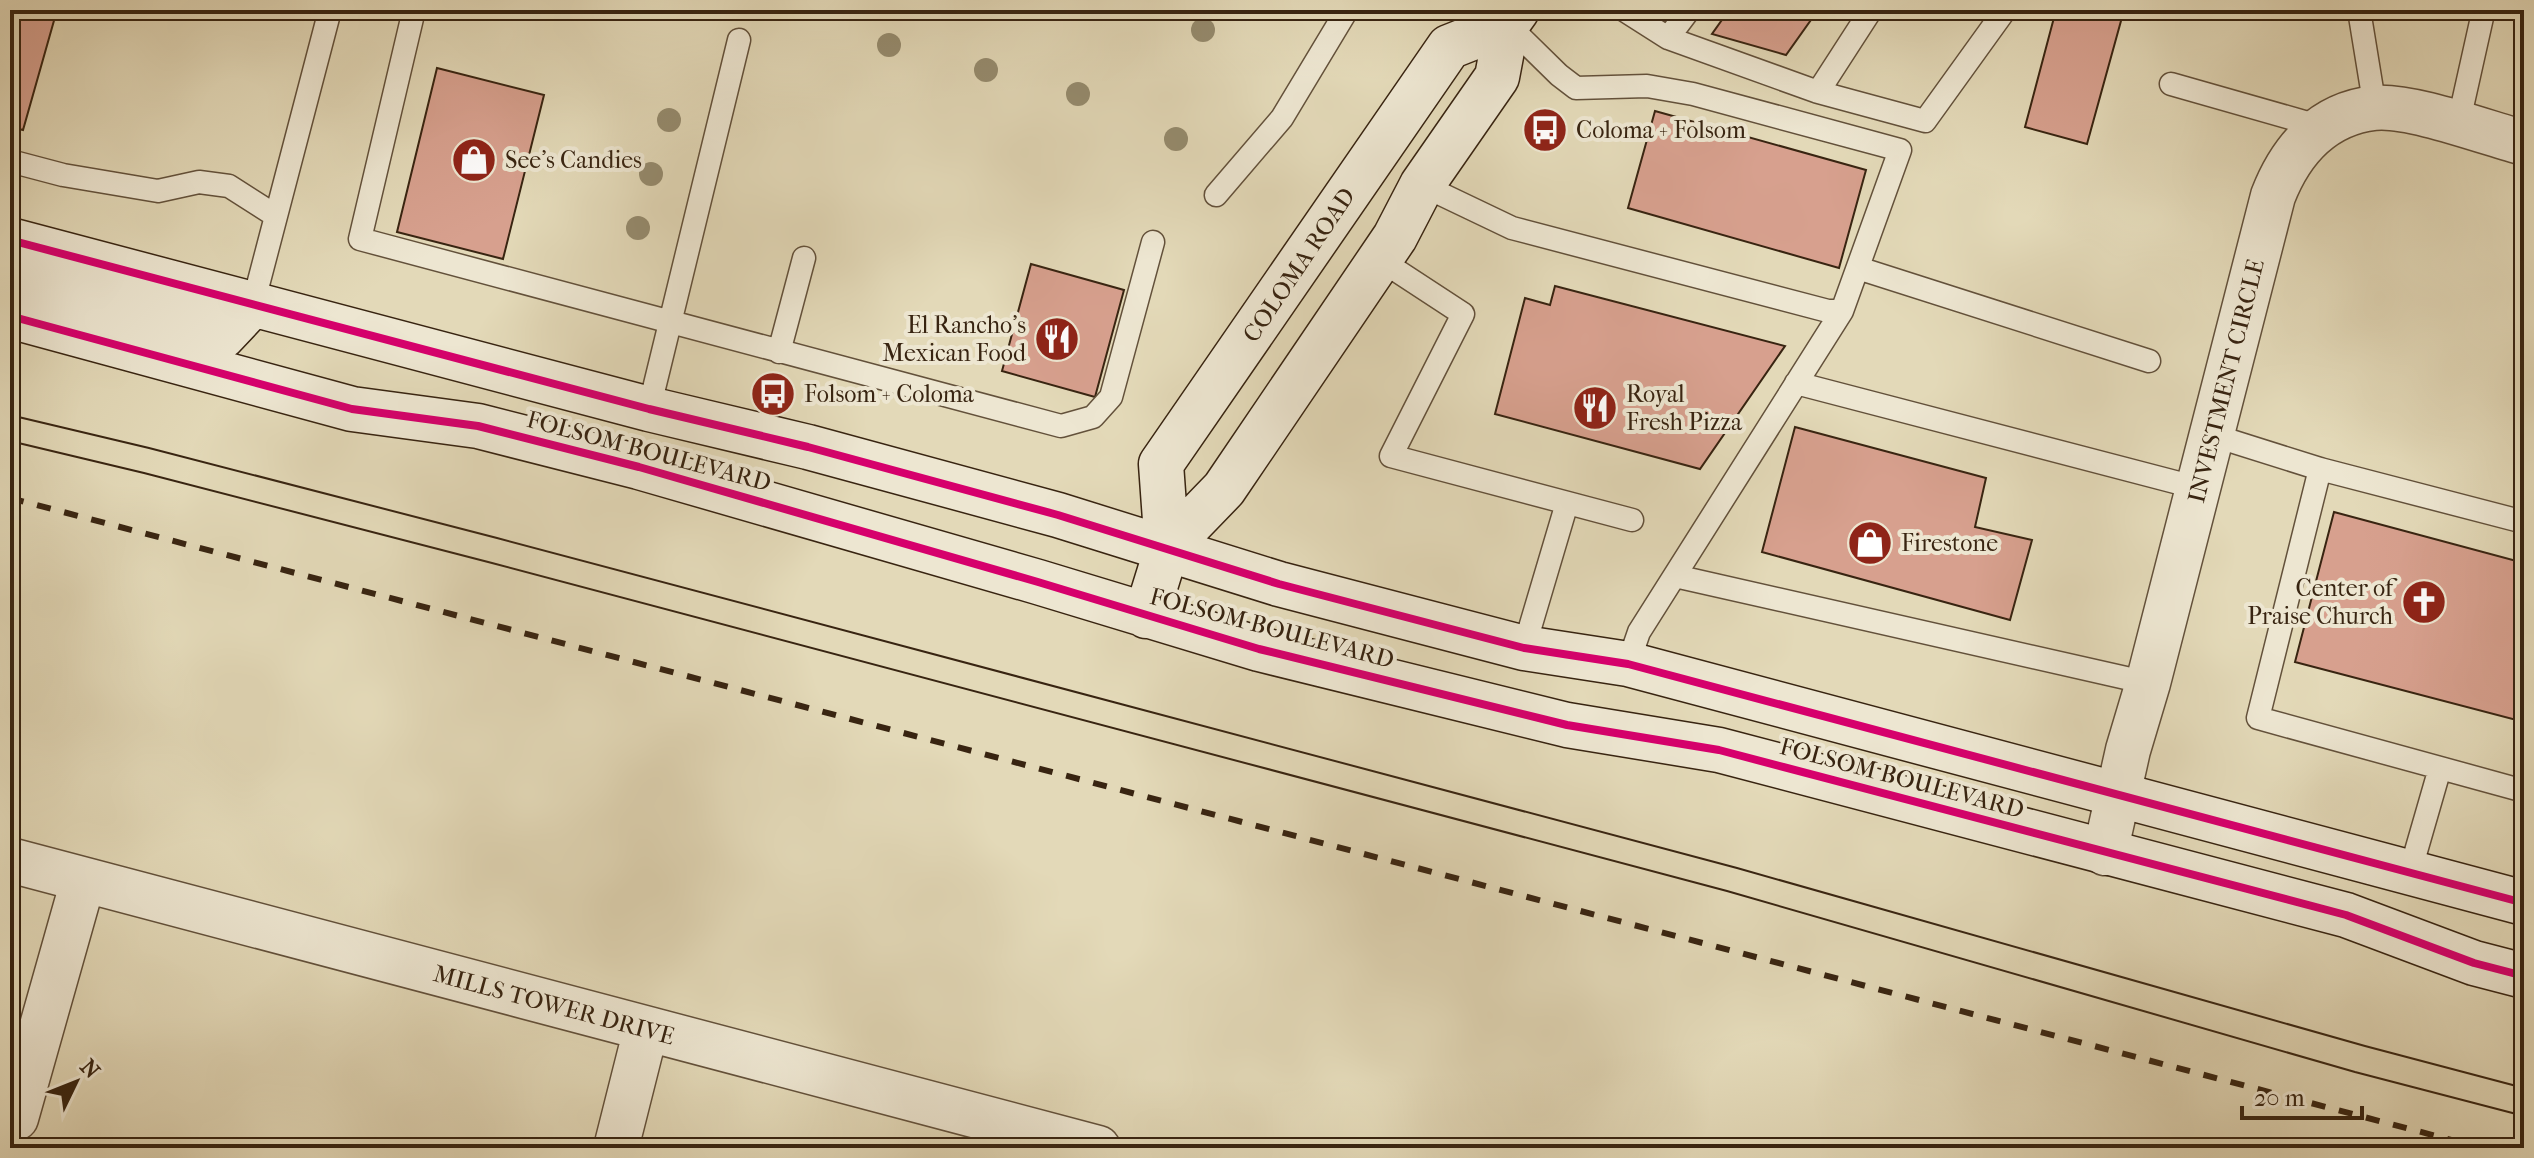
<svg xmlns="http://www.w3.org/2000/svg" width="2534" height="1158" font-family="'IM FELL French Canon',serif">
<rect width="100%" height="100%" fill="#e3d9b8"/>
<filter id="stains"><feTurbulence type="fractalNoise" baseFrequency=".0025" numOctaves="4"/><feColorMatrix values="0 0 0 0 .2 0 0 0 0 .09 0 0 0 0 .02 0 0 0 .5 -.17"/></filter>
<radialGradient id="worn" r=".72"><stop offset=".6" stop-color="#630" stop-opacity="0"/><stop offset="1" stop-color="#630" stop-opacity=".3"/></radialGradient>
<path fill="#d7a08e" stroke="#382411" stroke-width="2" d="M10,10h47l-34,120 -13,-3z
M1729,10h89l-32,45 -74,-21z
M2056,10h68l-37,134 -62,-17z
M437,68l107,27 -41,164 -106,-27z
M1655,111l211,59 -27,98 -211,-60z
M1031,264l93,26 -29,107 -93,-26z
M1555,286l230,60 -85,123 -205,-55 30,-116 25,7z
M1795,427l191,51 -11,49 57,13 -22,80 -248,-68z
M2334,512l190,51v159l-229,-60z"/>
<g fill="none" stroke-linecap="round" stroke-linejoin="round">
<g stroke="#63513b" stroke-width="25">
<path id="lane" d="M414,10l-54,229 701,187 32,-9 18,-20 42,-155
M1624,10l44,28 150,54 53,-82
M2359,10l16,98
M1507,24l52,51 17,13 71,-2 46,8 207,56 -58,161 -203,321 -11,32
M1668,38l21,-28
M2171,84l151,43
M1818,92l107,29 80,-111
M2458,125l25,-112
M10,161l53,14 95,16 41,-9 30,4 47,30
M1422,185l90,43 316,83h14
M1216,195l66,-77 65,-108
M1379,259l84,55 -72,142 241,64
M1858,268l291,93
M253,304l77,-294
M779,352l25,-94
M1796,383l402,105
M649,409l90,-369
M2212,435l108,34 204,53
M2320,469l-62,249 266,73
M1675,576l473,107
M1524,648l43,-145
M2410,872l30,-104"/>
</g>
<g stroke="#63513b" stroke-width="47">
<path id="street" d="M2105,853l23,-103 20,-67 125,-487c18,-46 49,-82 101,-88 36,-4 113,25 150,35
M10,860l1088,288
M16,1118l67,-237
M616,1148l30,-119"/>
</g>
<g stroke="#382411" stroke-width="47">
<path id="secondary" d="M10,240l639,169 159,38 250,68 221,69 245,64 104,16 896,239
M10,280l212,57 31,-33
M10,316l342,93 126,17 161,41 399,115 221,67 308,76 152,25 627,165 128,48 50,13
M1167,548l57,-59 171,-252 27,-52 75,-108 10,-53 10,-14
M1146,616l21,-68 -6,-84 288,-417 58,-23"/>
</g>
<use href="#lane" stroke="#ede6d1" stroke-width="22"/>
<use href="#street" stroke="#ede6d1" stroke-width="44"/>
<use href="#secondary" stroke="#ede6d1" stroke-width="44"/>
<path stroke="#382411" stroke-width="2" d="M10,415l139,33 348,90 1240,330 628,178 159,42
M10,441l134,32 348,90 1235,328 628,181 169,44"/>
<path stroke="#382411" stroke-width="6" stroke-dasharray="14 14" stroke-linecap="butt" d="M10,498l2472,650"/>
<g stroke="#ede6d1" stroke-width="13">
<path id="cycleway" d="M10,240l639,169 159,38 250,68 221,69 245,64 104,16 896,239
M10,316l342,93 126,17 161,41 399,115 221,67 308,76 152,25 627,165 128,48 50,13"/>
</g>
<use href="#cycleway" stroke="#d6006c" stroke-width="8"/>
</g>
<g fill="#958b6e">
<circle cx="1203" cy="30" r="12"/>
<circle cx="889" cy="45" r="12"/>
<circle cx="986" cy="70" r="12"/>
<circle cx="1078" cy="94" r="12"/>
<circle cx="669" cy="120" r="12"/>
<circle cx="1176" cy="139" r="12"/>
<circle cx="651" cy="174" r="12"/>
<circle cx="638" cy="228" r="12"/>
</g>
<defs>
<g id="bus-disc" transform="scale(2.3)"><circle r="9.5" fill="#8f2418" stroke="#ede6d1"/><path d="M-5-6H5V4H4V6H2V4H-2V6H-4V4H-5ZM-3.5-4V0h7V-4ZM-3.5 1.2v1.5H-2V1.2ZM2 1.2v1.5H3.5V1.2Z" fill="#fff"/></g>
<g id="shop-disc" transform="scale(2.3)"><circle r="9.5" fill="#8f2418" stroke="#ede6d1"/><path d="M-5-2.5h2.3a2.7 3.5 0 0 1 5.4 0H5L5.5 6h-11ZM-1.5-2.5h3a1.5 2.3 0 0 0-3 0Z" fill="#fff"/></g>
<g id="restaurant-disc" transform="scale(2.3)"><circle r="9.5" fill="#8f2418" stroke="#ede6d1"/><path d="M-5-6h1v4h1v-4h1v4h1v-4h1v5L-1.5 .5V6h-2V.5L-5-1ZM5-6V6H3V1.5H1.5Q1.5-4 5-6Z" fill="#fff"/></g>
<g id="church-disc" transform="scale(2.3)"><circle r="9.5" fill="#8f2418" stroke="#ede6d1"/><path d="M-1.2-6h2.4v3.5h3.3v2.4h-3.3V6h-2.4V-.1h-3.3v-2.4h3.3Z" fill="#fff"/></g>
</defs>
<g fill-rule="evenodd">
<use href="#bus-disc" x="1545" y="130"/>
<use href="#shop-disc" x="474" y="160"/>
<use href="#restaurant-disc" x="1057" y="339"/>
<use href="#bus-disc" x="773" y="394"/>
<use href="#restaurant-disc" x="1595" y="408"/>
<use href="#shop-disc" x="1870" y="543"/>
<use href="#church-disc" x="2424" y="602"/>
</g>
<g text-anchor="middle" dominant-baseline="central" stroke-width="8" stroke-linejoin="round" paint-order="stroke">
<g font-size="24" fill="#382411" stroke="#ede6d1" text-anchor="start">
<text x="1576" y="130">Coloma + Folsom</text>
<text x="505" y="160">See's Candies</text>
<text x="1026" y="325" text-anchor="end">El Rancho's<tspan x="1026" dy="28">Mexican Food</tspan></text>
<text x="804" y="394">Folsom + Coloma</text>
<text x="1626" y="394">Royal<tspan x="1626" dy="28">Fresh Pizza</tspan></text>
<text x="1901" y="543">Firestone</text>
<text x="2393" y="588" text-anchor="end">Center of<tspan x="2393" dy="28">Praise Church</tspan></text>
</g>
<g font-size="24" fill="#382411" stroke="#ede6d1">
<text transform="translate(1299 265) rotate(-56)">COLOMA ROAD</text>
<text transform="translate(2226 381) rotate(-76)">INVESTMENT CIRCLE</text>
<text transform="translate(649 451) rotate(15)">FOLSOM BOULEVARD</text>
<text transform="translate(1272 628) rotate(15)">FOLSOM BOULEVARD</text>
<text transform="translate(1902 778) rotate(15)">FOLSOM BOULEVARD</text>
<text transform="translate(554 1005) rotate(15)">MILLS TOWER DRIVE</text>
</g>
</g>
<rect width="2534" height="1158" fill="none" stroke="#e3d9b8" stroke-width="40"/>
<rect x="12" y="12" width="2510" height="1134" fill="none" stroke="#382411" stroke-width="4"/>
<rect x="20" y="20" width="2494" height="1118" fill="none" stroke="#382411" stroke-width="2"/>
<g transform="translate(76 1082) rotate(47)" stroke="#ede6d1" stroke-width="6" paint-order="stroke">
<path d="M0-6L14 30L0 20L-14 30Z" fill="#382411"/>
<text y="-12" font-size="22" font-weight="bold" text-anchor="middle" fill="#382411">N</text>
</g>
<path d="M2242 1106v12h120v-12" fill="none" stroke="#382411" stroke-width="4"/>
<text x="2254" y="1106" font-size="24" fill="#382411" stroke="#ede6d1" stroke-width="6" paint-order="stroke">20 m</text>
<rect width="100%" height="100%" filter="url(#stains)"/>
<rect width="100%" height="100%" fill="url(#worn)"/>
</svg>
